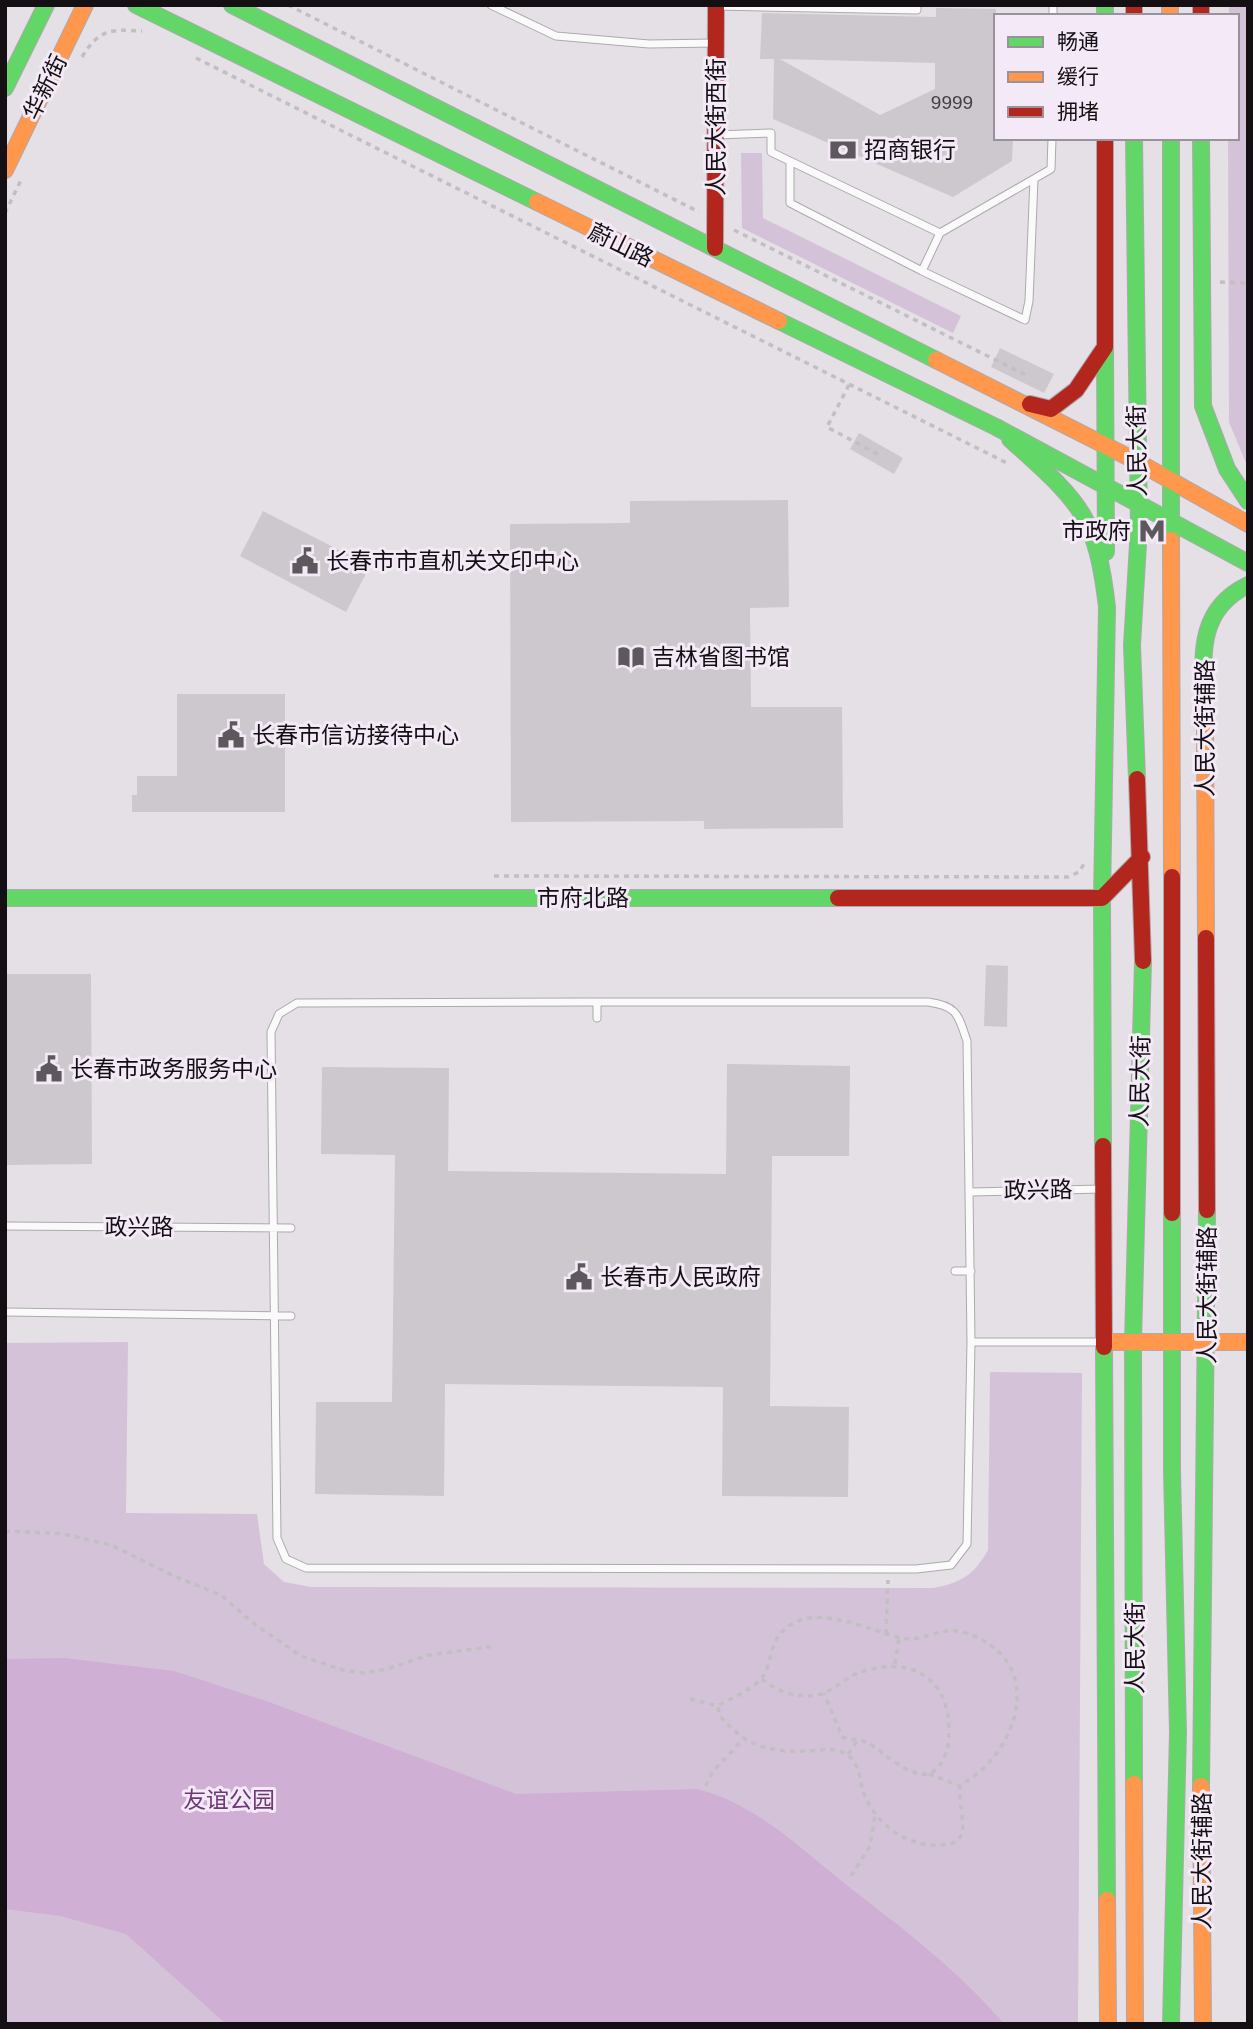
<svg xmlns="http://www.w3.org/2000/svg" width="1253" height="2029" font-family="Arial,'Noto Sans SC',sans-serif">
<rect width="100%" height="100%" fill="#e5dfe6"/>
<path fill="#d4c3d8" d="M1229,5h19v463l-19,-46 -1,-284h9v-122h-8z
M741,153h21l1,65 198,98 -8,17 -211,-105z
M128,1342l-2,171 131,1 7,50 20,18 27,5 622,1c28,-5 41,-13 55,-38l2,-178 92,1 -4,651h-1073v-681z"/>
<path fill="#cfafd4" d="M64,1658l110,13 95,31 247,92 181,-5c57,14 102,58 147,94 58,45 112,85 160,141h-778l-100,-90 -66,-18 -55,-7v-250z"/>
<path fill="#cdc8ce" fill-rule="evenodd" d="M936,8l60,1v129h17l-1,23 -59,36 -180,-78 1,-60h-14l2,-46 174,4zM780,59l155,4v26l-55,26z
M1000,348l54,26 -10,19 -53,-26z
M859,433l44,25 -9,16 -44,-25z
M788,500l1,107 -39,1 1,99h91l1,121 -139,1v-8l-193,1 -1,-298 120,-1v-22z
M263,511l107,55 -24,46 -106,-56z
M177,694h108v118h-153v-17h5v-19h40z
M986,965l22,1 -1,61 -23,-1z
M5,974h86l1,190 -87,1z
M727,1064l123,2 -1,90h-77l-2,250 79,1 -1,90 -126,-1 1,-109 -278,-3 -1,112 -129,-2 1,-92h76l3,-247 -74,-1 1,-87 127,1 -1,103 278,3z"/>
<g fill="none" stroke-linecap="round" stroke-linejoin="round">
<g stroke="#ada9ae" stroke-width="9">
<path id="lane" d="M491,5l65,31 93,8 66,-1
M717,6l200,4v-5
M1053,16v-11
M716,135l55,-2v19l169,81 -18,38 -132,-68v-42
M940,233l111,-64 1,-31
M922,271l103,49 4,-19 5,-122
M586,1002h342c30,4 30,13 39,39l4,301 -4,202 -16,21 -35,4 -610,-1 -20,-9 -9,-21 -6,-506 8,-18 18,-11z
M597,1018v-16
M970,1192l132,-3
M5,1226l286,2
M955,1271h16
M5,1312l286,4
M971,1342h133"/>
</g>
<g stroke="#ada9ae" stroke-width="18">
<path id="fast" d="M136,5l401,197
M232,5l704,355
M1105,5v11
M5,88l41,-83
M1134,138l5,389 -7,118 5,134
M1171,138v402
M1201,138l2,268 24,63 21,32
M779,321l217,106 252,136
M1105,348l1,204
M1010,439c68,62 86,73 97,168l-5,291 1,248
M1205,724c0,-55 -15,-111 43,-139
M5,898h833
M1104,1347l3,553
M1134,1784l-1,-442 10,-381
M1201,1786l6,-576
M1171,2024l7,-292 -6,-262v-257"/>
</g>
<g stroke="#ada9ae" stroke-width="18">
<path id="slow" d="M1170,5v11
M5,170l80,-165
M537,202l242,119
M936,360l200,101 112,63
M1171,540l1,337
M1205,724l1,214
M1104,1342h144
M1134,1784l1,240
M1201,1786l2,238
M1107,1900l1,124"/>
</g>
<g stroke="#ada9ae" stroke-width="18">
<path id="jam" d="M1134,5v11
M1201,5v11
M715,248l1,-243
M1030,404l21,5 25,-19 29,-43v-209
M1137,779l6,182
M1172,877v336
M838,898h264l40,-41
M1206,938l1,272
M1103,1146l1,201"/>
</g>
<path stroke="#c1bfc2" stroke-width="3.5" stroke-dasharray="5 5" stroke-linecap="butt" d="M288,5l411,207
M82,57c17,-28 29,-28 60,-26
M196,58l813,406
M5,213l16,-33
M734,230l294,146
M1220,282l28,1
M849,385l-22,42 54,29
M494,876l574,1 11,-5 5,-8
M5,1531l58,3 48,11 63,31 47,19 32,28 48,33 42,14 21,3 23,-4 42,-14 67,-9
M886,1634l2,-54
M895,1664l4,-27
M762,1679c15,13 39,21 60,15 14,-5 26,-19 42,-23 49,-15 86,8 85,62 0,13 -4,30 -15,38 -18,14 -51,-20 -66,-28 -9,-4 -18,-3 -26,-6l-18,-44
M690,1699l28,7c1,13 8,17 17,25 20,19 48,21 75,20 13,-1 24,-4 36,3 14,8 13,24 17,37 10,29 37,51 67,54 50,4 27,-29 30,-59 13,-9 27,-19 36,-32 35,-48 28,-104 -33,-122 -23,-6 -41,11 -62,6 -28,-7 -75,-29 -103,-17 -34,14 -22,44 -39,60 -11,11 -28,17 -41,25
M848,1754l10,-14
M929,1774l31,12
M706,1786c5,-19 25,-30 36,-47
M851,1876l19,-30 5,-32"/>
<use href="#lane" stroke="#fbfafb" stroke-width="7"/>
<use href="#fast" stroke="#63d668" stroke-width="16"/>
<use href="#slow" stroke="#ff974d" stroke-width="16"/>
<use href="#jam" stroke="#b3261e" stroke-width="16"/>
</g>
<defs>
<g id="bank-bare" transform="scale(2.1)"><path d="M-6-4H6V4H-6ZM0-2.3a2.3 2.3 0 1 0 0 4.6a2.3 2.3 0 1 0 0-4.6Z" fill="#5c585d" stroke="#f4e9f6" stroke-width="2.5" paint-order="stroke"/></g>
<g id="metro-bare" transform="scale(2.1)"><path d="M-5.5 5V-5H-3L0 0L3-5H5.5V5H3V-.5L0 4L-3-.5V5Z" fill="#5c585d" stroke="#f4e9f6" stroke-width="2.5" paint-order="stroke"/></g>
<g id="civic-bare" transform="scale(2.1)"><path d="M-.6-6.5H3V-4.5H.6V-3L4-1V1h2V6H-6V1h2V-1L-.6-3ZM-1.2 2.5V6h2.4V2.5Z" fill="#5c585d" stroke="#f4e9f6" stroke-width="2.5" paint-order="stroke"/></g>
<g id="library-bare" transform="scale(2.1)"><path d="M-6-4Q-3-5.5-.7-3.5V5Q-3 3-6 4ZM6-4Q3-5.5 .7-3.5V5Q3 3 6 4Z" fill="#5c585d" stroke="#f4e9f6" stroke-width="2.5" paint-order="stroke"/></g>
</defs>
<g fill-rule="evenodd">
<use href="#bank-bare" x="843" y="150"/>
<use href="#metro-bare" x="1152" y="531"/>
<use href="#civic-bare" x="305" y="561"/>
<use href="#library-bare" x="631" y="657"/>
<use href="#civic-bare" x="231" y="735"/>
<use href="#civic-bare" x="49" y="1069"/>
<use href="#civic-bare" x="579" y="1277"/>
</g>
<g text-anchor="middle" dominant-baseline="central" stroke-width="6" stroke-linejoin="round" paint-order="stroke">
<g font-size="19" fill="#423e43">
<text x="952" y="102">9999</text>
</g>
<g font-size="23" fill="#130f13" stroke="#f4e9f6">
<text transform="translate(45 87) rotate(-64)">华新街</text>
<text transform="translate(716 127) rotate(-90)">人民大街西街</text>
<text transform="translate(621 245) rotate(26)">蔚山路</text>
<text transform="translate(1137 451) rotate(-91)">人民大街</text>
<text transform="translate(1205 728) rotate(-90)">人民大街辅路</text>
<text x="583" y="898">市府北路</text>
<text transform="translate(1140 1081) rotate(-89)">人民大街</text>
<text transform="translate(1038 1190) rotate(-1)">政兴路</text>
<text x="139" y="1227">政兴路</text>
<text transform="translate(1207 1295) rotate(-90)">人民大街辅路</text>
<text transform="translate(1135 1648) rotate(-90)">人民大街</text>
<text transform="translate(1202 1861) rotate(-90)">人民大街辅路</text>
</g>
<g font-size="23" fill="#130f13" stroke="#f4e9f6" text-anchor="start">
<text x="864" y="150">招商银行</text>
<text x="1131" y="531" text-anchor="end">市政府</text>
<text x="326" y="561">长春市市直机关文印中心</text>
<text x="652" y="657">吉林省图书馆</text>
<text x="252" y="735">长春市信访接待中心</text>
<text x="70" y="1069">长春市政务服务中心</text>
<text x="600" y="1277">长春市人民政府</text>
</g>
<g font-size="23" fill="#6d3977" stroke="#f4e9f6">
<text x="229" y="1800">友谊公园</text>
</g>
</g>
<rect width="1253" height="2029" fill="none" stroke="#130f13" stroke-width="14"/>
<rect x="994" y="14" width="245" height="126" fill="#f4e9f6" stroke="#9a929b" stroke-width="2"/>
<rect x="1008" y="37" width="35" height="10" fill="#63d668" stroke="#9a929b" stroke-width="2"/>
<text x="1057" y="49" font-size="21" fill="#130f13">畅通</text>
<rect x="1008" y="72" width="35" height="10" fill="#ff974d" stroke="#9a929b" stroke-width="2"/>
<text x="1057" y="84" font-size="21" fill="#130f13">缓行</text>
<rect x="1008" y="107" width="35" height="10" fill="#b3261e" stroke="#9a929b" stroke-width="2"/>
<text x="1057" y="119" font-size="21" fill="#130f13">拥堵</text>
</svg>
